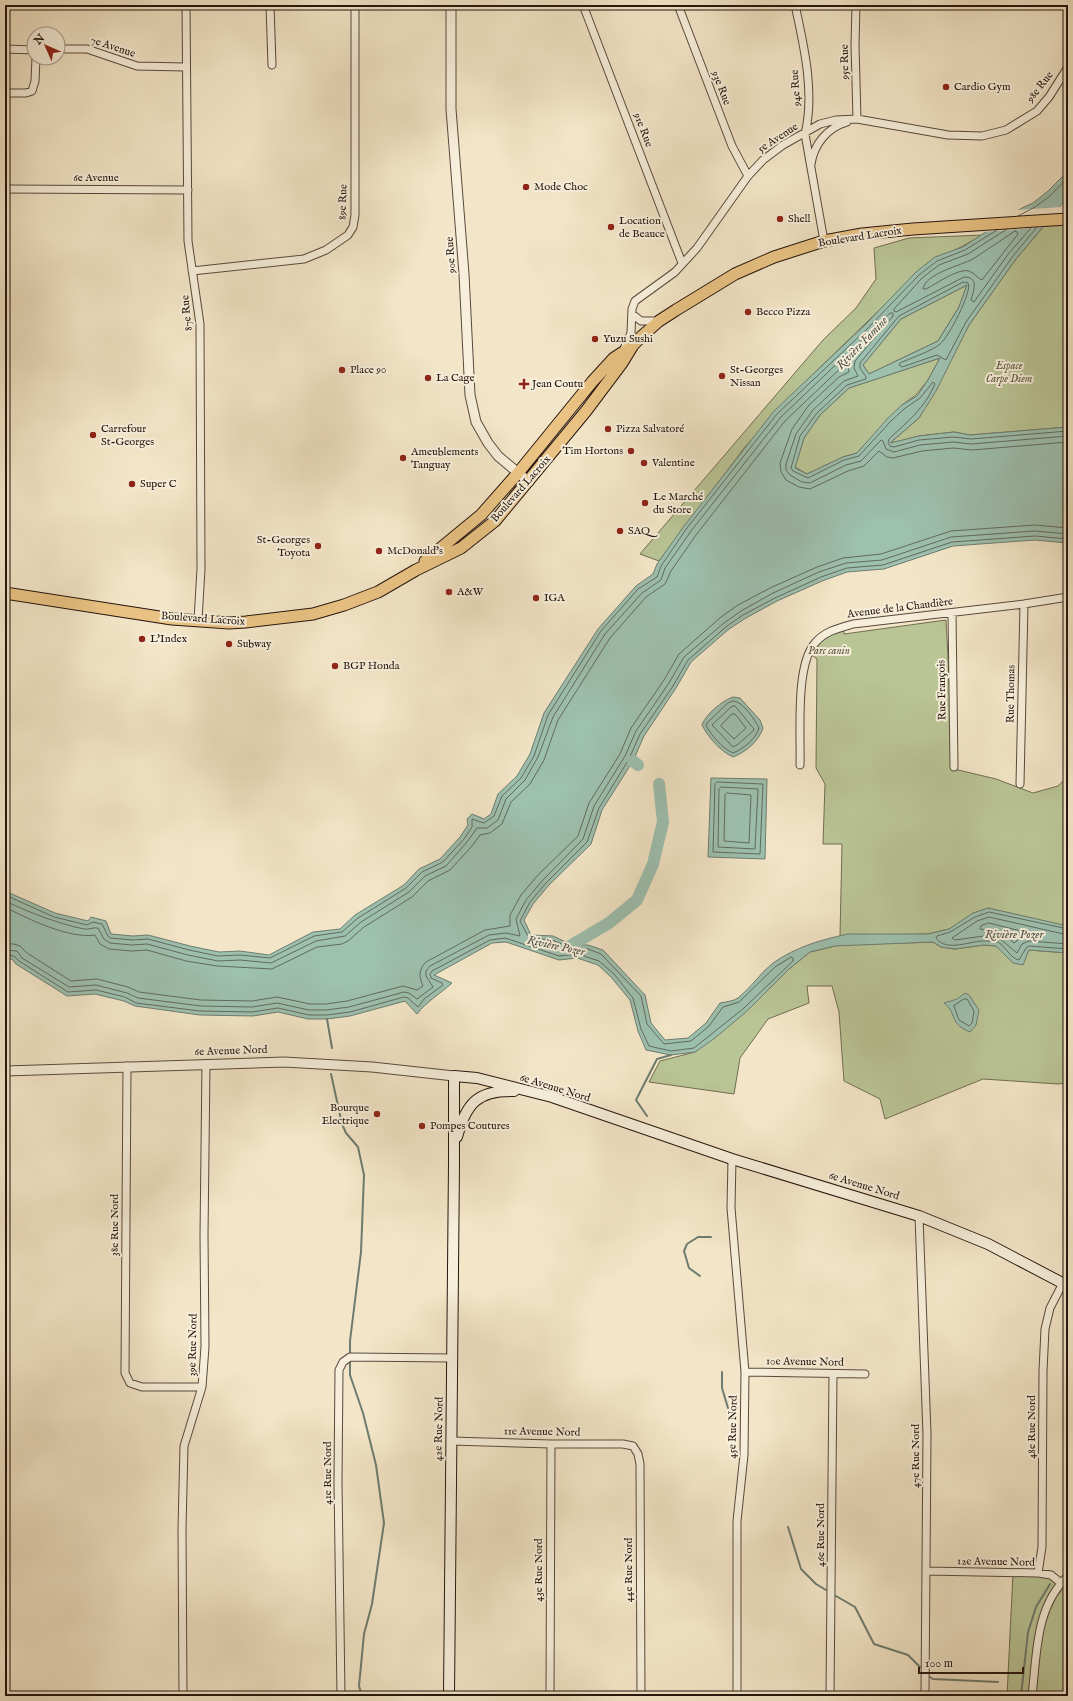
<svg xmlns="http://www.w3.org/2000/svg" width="1073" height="1701" font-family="'IM FELL English',serif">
<rect width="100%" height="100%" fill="#f3e6c8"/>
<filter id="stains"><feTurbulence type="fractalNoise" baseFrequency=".005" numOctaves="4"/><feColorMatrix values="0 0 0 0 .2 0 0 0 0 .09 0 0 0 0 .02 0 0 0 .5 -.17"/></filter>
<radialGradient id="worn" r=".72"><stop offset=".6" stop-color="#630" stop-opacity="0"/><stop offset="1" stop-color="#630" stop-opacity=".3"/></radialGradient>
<path fill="#bac596" stroke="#706d52" d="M1068,219v208l-98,8 -16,-3 -35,4 -30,8 30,-26 50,-93 47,-66 33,-39z
M983,235l-24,13 -29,13 -124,120 -61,66 -86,114 -19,-7 183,-214 33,-32 20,-29 -2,-31 35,-10z
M967,285l-8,22 -21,34 -69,33 -6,-9 38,-46z
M940,358l-12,22 -12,15 -14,10 -45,48 -14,4 -36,17 -12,-7 9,-29 16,-23 29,-27z
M946,620l8,149 42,10 37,14 25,-7 10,-10v151l-80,-19 -39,21 -21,5 -88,2 2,-92h-19l2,-60 -9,-16 1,-109 -8,-6 6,-10 29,-16v7z
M933,942l8,5 14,2 29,-4 12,1 17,17 16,-13 39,3v130l-10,1 -75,-5 -98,40 -5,-20 -36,-18 -5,-69 -7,-26h-25l2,17 -41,16 -28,39 -6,36 -85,-12 11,-21 35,-9 94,-83 21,-17 28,-7z
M1013,1573h25l23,10 7,-7v120h-61z"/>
<path fill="#9dc0af" stroke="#6d7c6f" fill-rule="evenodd" d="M1068,171v26l-52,62 -47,66 -33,66 -17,27 -29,25 29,-7 35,-4 16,3 98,-8v116l-33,-3 -82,6 -69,23 -37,3 -25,9 -45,20 -31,17 -17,11 -38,33 -15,26 -32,48 -11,25 -31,49 -11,34 -42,41 -16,19 -9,16 7,15 22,1 19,9h16l15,5 42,45 6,28 14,17 23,-2 18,-15 14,-20c5,-1 14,-2 18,-5 13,-10 22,-25 35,-35 23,-16 47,-23 75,-29h80l21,-5 24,-16 15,-5 80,18v27l-39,-3 -6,15 -10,-2 -17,-17 -12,-1 -29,4 -14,-2 -8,-5 -98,4 -25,6 -21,17 -42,42 -32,27 -20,14 -24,3 -25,-5 -8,-19 -8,-31 -19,-23 -13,-12 -21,-7 -18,2 -53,-18 -14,1 -58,32 18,8c-12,11 -25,18 -35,31l-12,-13 -55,15 -23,3h-19l-30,-7 -25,4 -53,-1 -65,-9 -11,-5 -29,-7 -28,2 -51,-32 -4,-5h-7v-68l50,22 33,8 3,-4 15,4 5,13 22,2 15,-1 42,11 29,6 21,-1 29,4 44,-23 27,-3 15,-14 49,-30 15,-16 21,-10 20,-22 8,-12 -1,-6 5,-5 12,5 7,-5 7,-20 19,-18 13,-22 14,-41 54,-84 38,-43 17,-12 4,-10 27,-38 90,-115 90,-85 52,-54 19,-15 28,-10 59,-39 11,-5 14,-11zM967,285l-8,22 -21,34 -69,33 -6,-9 38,-46zM940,358l-12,22 -11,16 -15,9 -14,13 -31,35 -14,4 -36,17 -12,-6 9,-30 16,-23 29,-27z
M733,697l7,1 20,22 3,8c-4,13 -17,24 -30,29 -13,-6 -25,-20 -31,-32 4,-11 20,-24 31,-28z
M711,778l56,1 -2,80 -57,-2z
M965,993l4,2 10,15 -3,15 -6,7c-22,-9 -12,-18 -26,-29l13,-4z"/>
<path fill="#f3e6c8" d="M1062,207l-16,20 -62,5 31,-22z"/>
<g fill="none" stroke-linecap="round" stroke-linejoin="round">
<path stroke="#616a5f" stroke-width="1" d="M1018,216l17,-9 15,-11 18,-19
M1037,227l-24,29 -47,66 -20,38 -9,-5 -35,12 -3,-2 1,-2c11,-5 32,-12 40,-19 8,-6 33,-53 28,-61l-5,-1 -64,34 -39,47v5l6,9v2l-19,6 -30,28 -17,23 -9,32 2,3 15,7 36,-18 15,-4 32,-35 13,-12 16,-11 13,-16 2,2c-10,24 -28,38 -46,55l-1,4 2,3 4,1 25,-7 34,-3 18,2 97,-8
M1007,229l-39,25 -29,11 -17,13 -28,31v2l2,1 68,-35c15,0 10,13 7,23l3,2 35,-49 22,-25
M1015,231l2,1 1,2 -36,46c-5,-2 -7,-7 -13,-9 -11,-3 -33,13 -43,18h-3c3,-16 37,-23 50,-30 14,-9 28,-19 42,-28z
M734,701c9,1 21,19 25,27 -3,11 -16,21 -26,25 -10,-4 -23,-19 -27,-28l2,-3 20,-19z
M735,706l19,23 -1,2 -16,14 -4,2 -21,-22 19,-18z
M732,714h3l11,14 -12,11 -13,-13z
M717,782l46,2 -3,70 -47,-2 2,-68z
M721,787l37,2 -3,60 -37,-2 1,-58z
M727,793l24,2 -2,48 -25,-2 1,-46z
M5,895l49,22 33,8 6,-3 9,2 6,12 2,2 23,2 15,-1 41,11 29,6 22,-1 30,3 44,-22 28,-4 16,-14 48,-30 16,-16 21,-10 21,-23 8,-12v-8l12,4 10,-7 8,-20 19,-18 13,-22 14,-41 53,-84 37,-42 19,-12 4,-11 26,-38 90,-114 90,-85 52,-54 18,-14 28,-11 32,-20
M5,901c26,12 51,22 79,28 5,1 9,-2 14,-1l6,11 6,4 22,2 15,-1 41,11 30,6 22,-1 31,3 45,-22 29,-5 16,-14 48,-30 16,-16 21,-10 21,-24 10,-14h10l11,-8 8,-21 19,-19 13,-23 15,-40 52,-83 37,-41 19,-13 4,-12 26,-37 90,-114 109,-104h3v3l-38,45 -1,7 4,8 -14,5 -31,29 -17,24 -10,30v6l4,5 12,7 8,1 36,-18 15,-4 20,-21 2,1 3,8 8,3 26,-7 33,-3 18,2 97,-8
M5,907c23,12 64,32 90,28l5,9 9,5 23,2 15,-1 39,11 31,5 55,3 45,-22 25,-3 6,-3 16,-14 48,-30 16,-16 22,-11 22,-24 8,-11 10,-2 12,-9 9,-22 19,-18 14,-24 14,-40 52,-82 36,-41 19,-13 6,-13 25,-36 89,-114 60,-57 3,1 1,7 -10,5 -30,28 -17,24 -12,34 1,9 5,8 13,7 11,2 38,-18 16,-5 15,-15 8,6 6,1 29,-7 31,-3 19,2 96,-8
M989,923l36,9 2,2 -13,9 -13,-11 -21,-3 1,-3z
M1068,929l-79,-17 -14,5 -25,15 -13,4 -1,2c11,15 35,2 50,3 3,0 9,0 12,1 8,5 12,16 21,18l7,-12 3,-2 39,3
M1068,935l-79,-18 -12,4 -25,17 3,2 29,-4 14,1 19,16 5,-9 7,-3 39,3
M5,944h9l6,2 7,7 44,28 26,-2 31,8 11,5 62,8 51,1 25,-4 33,7h16l21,-3 56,-15 14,4 6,-4c-4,-9 -5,-16 3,-24l59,-32 25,-4v-11l11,-20 17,-20 40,-39 11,-33 31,-49 11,-26 33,-48 15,-26 42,-37 17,-12 32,-17 47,-21 26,-9 38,-4 70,-23 84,-6 33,3
M5,950l12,1 5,7 47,29 27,-2 31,8 11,5 63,8 51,1 25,-4 32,7h17l23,-3 55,-15 5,1 8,6 16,-12 -7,-11v-5l4,-5 59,-31 17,-2 14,3 -4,-17 10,-19 17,-20 40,-41 11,-33 31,-50 11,-25 33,-48 15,-26 40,-34 17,-12 32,-18 46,-21 27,-9 36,-3 69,-23 84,-6 33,3
M5,955l9,1 5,5 49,31 28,-2 29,7 11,6 64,8 52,1 26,-4 31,7h18l23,-3 54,-15 4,1 10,9 6,-8 19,-14 -1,-2 -11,-5 -1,-4 2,-3 58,-31 15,-2 54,18 19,-2 21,7 15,13 19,24 8,31 8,17 22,5 23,-3 50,-40 49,-47v-3l-2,-1 -16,10 -36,35 -16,5 -14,19 -18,15 -27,3 -17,-20 -6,-28 -40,-42 -13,-5 -17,-1 -19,-8 -23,-2 -9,-17 10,-19 16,-19 41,-41 12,-34 30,-49 11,-25 33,-48 15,-26 39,-34 16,-11 32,-17 46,-21 26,-9 36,-3 69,-23 83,-6 33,3
M964,999h3l7,12 -2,12 -3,3 -10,-6 -5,-14z"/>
<path stroke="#6d7c6f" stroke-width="2" d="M327,1019l5,29
M331,1074l11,50 4,9 12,14 6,28 -3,77 -11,89v14
M647,1116l-11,-16 21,-41 14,-4
M700,1276l-11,-8 -5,-17 3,-7 11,-7h13
M350,1359v16l13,38 13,52 8,58 -12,81 -8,30 -5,52 3,10
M722,1372v16l6,20
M788,1527l13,42 15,15 10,6
M836,1596l19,11 19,37 34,11 12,12
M930,1677l3,2 65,3
M1021,1696l7,-64 8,-25 14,-23"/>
<path stroke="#9dc0af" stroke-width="12" d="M633,761l5,4
M565,949l44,-26 28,-23 16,-36 10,-42 -4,-38"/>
<g stroke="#58493d" stroke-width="9">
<path id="minor" d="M186,5l2,236 12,83 1,245 -3,51
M270,5l2,60
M583,5l99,258
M678,5l54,141 16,30
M795,5c9,41 20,88 10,129l19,107
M856,5l-1,40 2,74
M5,49l29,1
M58,49h29l50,17 48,1
M5,93h21l6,-2 3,-10 1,-23
M811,164c3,-20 16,-36 36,-42
M5,189l183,1
M192,271l112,-12 22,-9 22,-15 5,-8 2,-12v-210
M632,314l9,7h18
M623,351l8,-18 1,-24 3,-8 40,-29 22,-24 51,-72 15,-16 20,-15 37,-21 16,-4 21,-1 91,16 34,1 24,-6 31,-19 12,-14 19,-30
M952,613l2,154
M800,765c1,-30 -5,-100 15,-122 10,-12 24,-15 38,-19l171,-20 44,-7
M1020,784l4,-180
M127,1066l-2,307 5,10 12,4h60
M732,1159l-1,49 14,164 -1,83 -7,66v175
M919,1216l8,218 -2,262
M745,1372l120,2
M451,1441l100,3h72l10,2 5,8 2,10 1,232
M927,1571l111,2 13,2 10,8
M1038,1573l4,-26 1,-176 2,-42 5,-21 13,-25
M183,1696l-1,-167 2,-83 18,-59 3,-40 -1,-112 2,-171
M341,1696l-3,-214 1,-112 4,-8 7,-5 102,1
M550,1696l1,-252
M830,1696l3,-322
M1032,1696c5,-42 3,-89 36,-120"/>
</g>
<g stroke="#58493d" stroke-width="11">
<path id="tertiary" d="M451,5v104l13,165 6,121 6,27 12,21 10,13 31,26
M5,1071l279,-9 88,5 82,9"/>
</g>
<g stroke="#25150f" stroke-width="12">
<path id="secondary" d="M457,1137c9,-33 20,-47 57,-46
M449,1696l5,-533v-87l23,2 75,19 180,62 187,57 69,28 80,42"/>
</g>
<g stroke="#25150f" stroke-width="13">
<path id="primary" d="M425,561l56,-46 37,-42 74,-91 22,-24 17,-11
M5,593l167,26 57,4 17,-1 67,-8 31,-9 34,-13 38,-22 45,-22 34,-27 91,-110 36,-48 11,-18 9,-9 17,-15 17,-11 59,-36 39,-17 28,-9 22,-7 38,-7 51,-5 155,-10"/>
</g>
<use href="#minor" stroke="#f7efdb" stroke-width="7"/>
<use href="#tertiary" stroke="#f7efdb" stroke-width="9"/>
<use href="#secondary" stroke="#f7efdb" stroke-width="10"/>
<use href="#primary" stroke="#eac384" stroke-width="11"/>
</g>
<g fill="#8f2418" stroke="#f7efdb" stroke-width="1.5">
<circle cx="946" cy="87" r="4"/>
<circle cx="526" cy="187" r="4"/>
<circle cx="780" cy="219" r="4"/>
<circle cx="611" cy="227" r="4"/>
<circle cx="748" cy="312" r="4"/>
<circle cx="595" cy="339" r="4"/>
<circle cx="342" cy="370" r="4"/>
<circle cx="722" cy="376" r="4"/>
<circle cx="428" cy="378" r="4"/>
<path d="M522 378h4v4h4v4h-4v4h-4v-4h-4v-4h4z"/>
<circle cx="608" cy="429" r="4"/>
<circle cx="93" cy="435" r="4"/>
<circle cx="631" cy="451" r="4"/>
<circle cx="403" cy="458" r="4"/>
<circle cx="644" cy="463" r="4"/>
<circle cx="132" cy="484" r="4"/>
<circle cx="645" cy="503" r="4"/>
<circle cx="620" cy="531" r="4"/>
<circle cx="318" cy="546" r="4"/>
<circle cx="379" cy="551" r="4"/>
<circle cx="449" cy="592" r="4"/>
<circle cx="536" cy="598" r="4"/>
<circle cx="142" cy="639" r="4"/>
<circle cx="229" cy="644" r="4"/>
<circle cx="335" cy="666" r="4"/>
<circle cx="377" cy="1114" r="4"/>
<circle cx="422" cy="1126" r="4"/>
</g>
<g text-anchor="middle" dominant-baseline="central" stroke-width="4" stroke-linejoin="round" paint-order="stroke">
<g font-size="11" fill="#25150f" stroke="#f7efdb">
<text transform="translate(113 47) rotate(18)">7e Avenue</text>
<text transform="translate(845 62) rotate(-91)">95e Rue</text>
<text transform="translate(1040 87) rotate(-52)">98e Rue</text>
<text transform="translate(721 88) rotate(69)">93e Rue</text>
<text transform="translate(796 88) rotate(-94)">94e Rue</text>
<text transform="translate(643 130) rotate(69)">91e Rue</text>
<text transform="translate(778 138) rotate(-33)">5e Avenue</text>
<text x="96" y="178">6e Avenue</text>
<text transform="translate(343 202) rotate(-88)">89e Rue</text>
<text transform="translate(860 237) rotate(-9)">Boulevard Lacroix</text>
<text transform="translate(451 255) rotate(-94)">90e Rue</text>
<text transform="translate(187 313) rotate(-96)">87e Rue</text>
<text transform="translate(521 489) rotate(-49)">Boulevard Lacroix</text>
<text transform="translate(900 608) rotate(-7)">Avenue de la Chaudière</text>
<text transform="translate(203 619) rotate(4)">Boulevard Lacroix</text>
<text transform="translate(942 690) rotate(-91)">Rue François</text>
<text transform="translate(1011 694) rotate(-89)">Rue Thomas</text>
<text transform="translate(231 1051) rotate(-2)">6e Avenue Nord</text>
<text transform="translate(555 1088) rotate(17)">6e Avenue Nord</text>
<text transform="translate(864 1186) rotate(17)">6e Avenue Nord</text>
<text transform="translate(115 1225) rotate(-90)">38e Rue Nord</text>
<text transform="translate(193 1345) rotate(-89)">39e Rue Nord</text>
<text transform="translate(805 1362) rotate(1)">10e Avenue Nord</text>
<text transform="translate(733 1427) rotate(-89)">45e Rue Nord</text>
<text transform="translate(1032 1427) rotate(-90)">48e Rue Nord</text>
<text transform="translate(439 1429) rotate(-89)">42e Rue Nord</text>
<text transform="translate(542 1432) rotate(1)">11e Avenue Nord</text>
<text transform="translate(916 1456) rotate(-90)">47e Rue Nord</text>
<text transform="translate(328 1473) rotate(-90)">41e Rue Nord</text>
<text transform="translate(821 1535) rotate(-90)">46e Rue Nord</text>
<text transform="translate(996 1562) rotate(1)">12e Avenue Nord</text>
<text transform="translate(539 1570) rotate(-90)">43e Rue Nord</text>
<text transform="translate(629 1570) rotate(-90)">44e Rue Nord</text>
</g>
<g font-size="11" fill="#25150f" stroke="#f7efdb" text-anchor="start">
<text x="954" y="87">Cardio Gym</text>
<text x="534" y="187">Mode Choc</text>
<text x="788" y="219">Shell</text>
<text x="619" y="221">Location<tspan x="619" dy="13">de Beauce</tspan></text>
<text x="756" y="312">Becco Pizza</text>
<text x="603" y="339">Yuzu Sushi</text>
<text x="350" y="370">Place 90</text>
<text x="730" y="370">St-Georges<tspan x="730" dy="13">Nissan</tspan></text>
<text x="436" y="378">La Cage</text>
<text x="532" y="384">Jean Coutu</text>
<text x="101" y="429">Carrefour<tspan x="101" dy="13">St-Georges</tspan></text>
<text x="616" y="429">Pizza Salvatoré</text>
<text x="623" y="451" text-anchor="end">Tim Hortons</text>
<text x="411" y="452">Ameublements<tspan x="411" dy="13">Tanguay</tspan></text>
<text x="652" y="463">Valentine</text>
<text x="140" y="484">Super C</text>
<text x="653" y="497">Le Marché<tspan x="653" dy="13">du Store</tspan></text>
<text x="628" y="531">SAQ</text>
<text x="310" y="540" text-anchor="end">St-Georges<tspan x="310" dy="13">Toyota</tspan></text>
<text x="387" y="551">McDonald's</text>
<text x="457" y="592">A&amp;W</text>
<text x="544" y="598">IGA</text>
<text x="150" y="639">L'Index</text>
<text x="237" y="644">Subway</text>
<text x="343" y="666">BGP Honda</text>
<text x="369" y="1108" text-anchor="end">Bourque<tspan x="369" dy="13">Electrique</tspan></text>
<text x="430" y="1126">Pompes Coutures</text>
</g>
<g font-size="11" font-style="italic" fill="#59533e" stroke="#f7efdb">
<text x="1009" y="366">Espace<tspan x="1009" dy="13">Carpe Diem</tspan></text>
<text x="829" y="651">Parc canin</text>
</g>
<g font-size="12" font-style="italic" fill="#4f5147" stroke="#f7efdb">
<text transform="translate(862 343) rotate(-46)">Rivière Famine</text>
<text x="1014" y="934">Rivière Pozer</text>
<text transform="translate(556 946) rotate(12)">Rivière Pozer</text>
</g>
</g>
<rect width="1073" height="1701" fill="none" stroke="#f3e6c8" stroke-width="20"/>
<rect x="6" y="6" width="1061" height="1689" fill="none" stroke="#25150f" stroke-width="2"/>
<rect x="10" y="10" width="1053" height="1681" fill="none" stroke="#25150f"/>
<g transform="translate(46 46) rotate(315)"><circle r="19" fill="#f7efdb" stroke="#a39889"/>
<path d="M0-3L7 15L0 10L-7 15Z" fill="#8f2418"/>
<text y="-6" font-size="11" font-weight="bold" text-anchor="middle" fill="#25150f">N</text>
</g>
<path d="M919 1667v6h104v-6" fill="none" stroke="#25150f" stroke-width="2"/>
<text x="925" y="1667" font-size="12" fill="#25150f" stroke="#f7efdb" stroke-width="3" paint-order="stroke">100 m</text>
<rect width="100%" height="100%" filter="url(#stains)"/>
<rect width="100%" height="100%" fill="url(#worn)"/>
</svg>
